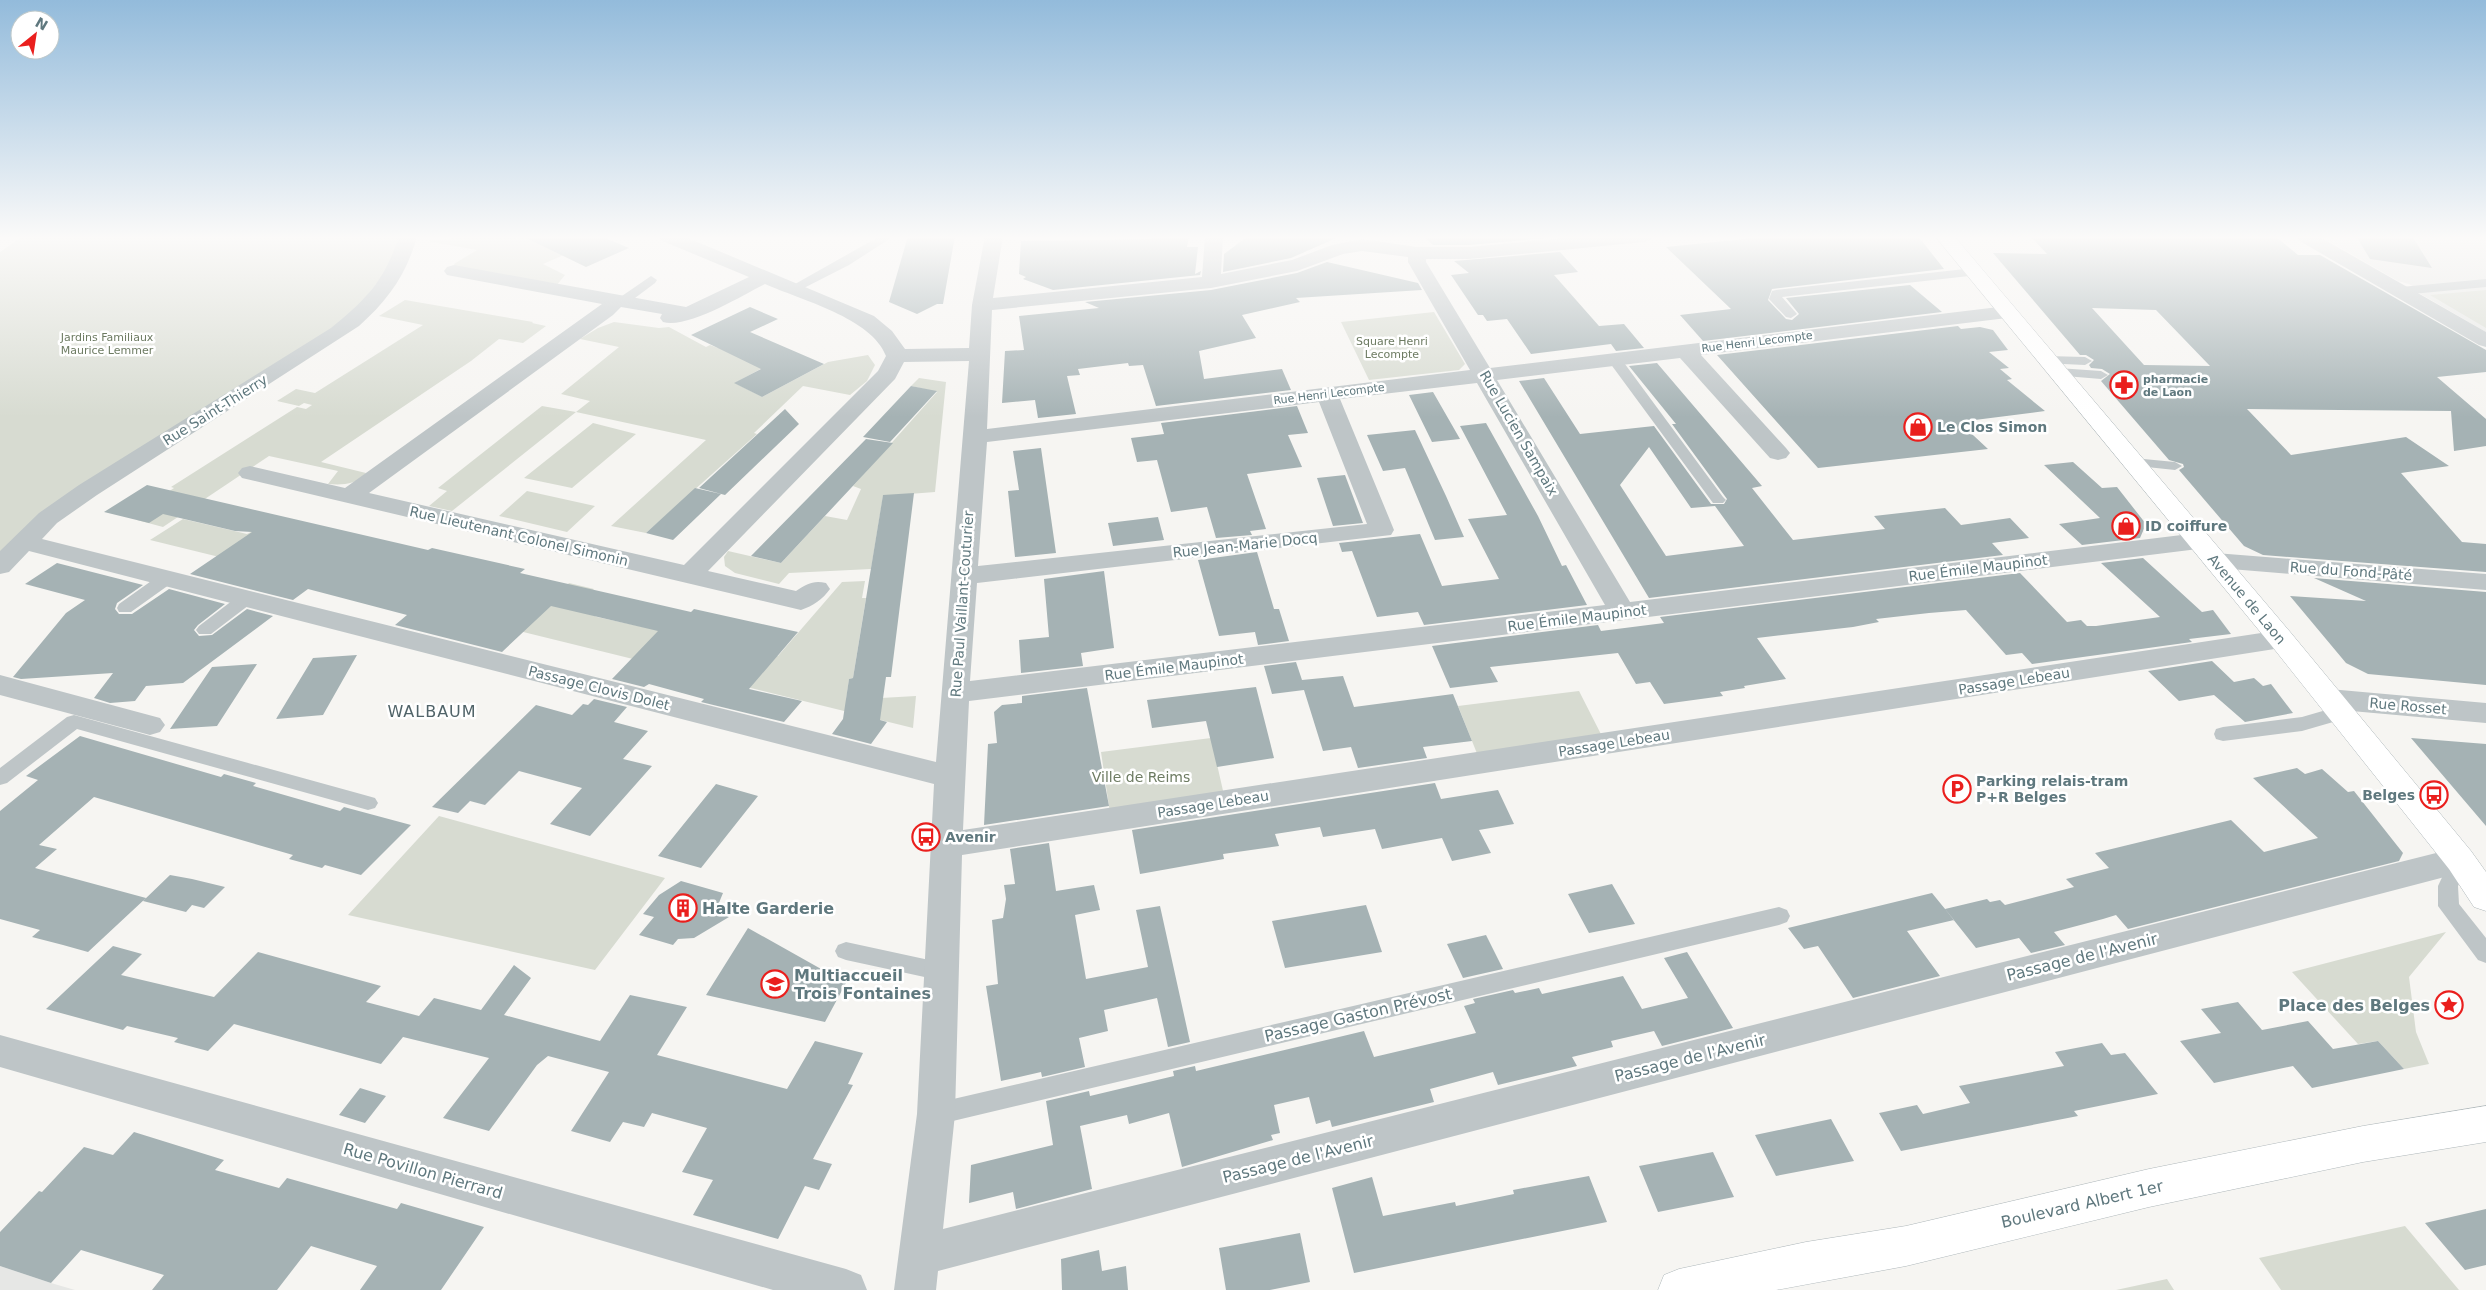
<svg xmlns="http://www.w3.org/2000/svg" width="2486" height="1290" font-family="'DejaVu Sans',sans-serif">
<rect width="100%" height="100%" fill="#f6f5f2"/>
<path fill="#e6e7e5" d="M2320,236h166v96l-67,-39 5,-1 -15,-8 -11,-3z
M0,1266l51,17 24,7h-75z"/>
<path fill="#d7dbd1" d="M23,236h378l-7,25 -42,54 -352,238v-301z
M472,236h39l6,3 8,-3 48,15 -30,13 22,11 -9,11 -100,-18 -2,-4 23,-14 -50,-9z
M2486,290v38l-56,-33z
M405,300l128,22 -1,1 14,3 -23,17 -24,-4 -28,22 -150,101 45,11c-10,12 -24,12 -38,11l10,-13 -69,-15 -106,71 -26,-7 21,-14 -8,-2 24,-16 -3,-1 126,-80 9,2 6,-4 -8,-2 -5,3 -22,-5 19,-12 19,4 108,-68 -44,-9z
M1434,312l31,52 -6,6 -90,10 -28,-58z
M614,322l45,6 10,-1 37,20 4,-2 8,3 5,-2 43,20 -31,17 27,14 66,-35 40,-7 7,10 -8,16 -17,14 -47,-9 -49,47 3,1 -111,99 -35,-7 95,-86 -130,-28 -124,99 -23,-5 18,-15 -9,-3 104,-82 34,6 14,-11 -29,-7 58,-47 -39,-8 18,-11z
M919,378l27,4 -11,110 -52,4 -12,73 -82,4 -10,11 -44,-11 -10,-7 -1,-9 4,-6 53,12 44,-47 22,4 14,-31 -8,-3 84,-94 -26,-6z
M593,423l43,11 -64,54 -48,-10z
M527,491l68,15 -28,26 -68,-16z
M183,519l64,15 4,-2 295,73 23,-22 25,6 -20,18 23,10 181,39 64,-74 23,-1 -3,17h4l-13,80 -4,1 -3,21 70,-4 -3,32 -763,-188z
M1579,691l27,53 -128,12 -20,-50z
M1211,738l13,57 -114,18 -9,-61z
M439,816l226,62 -70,92 -247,-55z
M2446,932l-37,45 7,55 13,32 -25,5 -26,-28 -20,3 -66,-72z
M2405,1226l54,64h-178l-22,-32z
M2167,1279l7,11h-58z"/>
<path fill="#a5b2b4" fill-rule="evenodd" d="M522,236h79l28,12 -43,19z
M908,236h47l-12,68h-6l-20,10 -28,-12z
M1152,236h37l-2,11h11l-3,27 6,-3 -1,4 -147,15 -30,-11 3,-2 -7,-3 2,-33 131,-2z
M1248,236h93l-50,22 -68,14 1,-18z
M1422,236h123l2,2 -78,7h-36z
M1773,236h145l26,33 -172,20 -4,11 18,19 6,1 7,-6 -13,-16 124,-13 32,27 -239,29 -23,-26 51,-6 -65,-62z
M2030,236h245l23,19h22l166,95v22l-49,5 49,42v27l-32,5 -3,-40 -204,-2 44,46 115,-18 43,29 -48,7 61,69 24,2v28l-223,-17 -19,-9 -65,-76 5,-3 -1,-3 -14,-4 -68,-79 9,-7 -8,-5 -11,-1 -2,-3 5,-5 -8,-5h-6l-87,-102 54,1zM2092,308l64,2 54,56 -66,-1z
M2356,236h56l20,32 -62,-9z
M1560,252l18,20 -24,3 45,51 25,-2 20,24 -28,3 -5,-7 -80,10 -24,-35 -20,2 -4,-6h-5l-27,-40 18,-2 -15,-12z
M1327,262l91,21 4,7 -126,8 4,4 -58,13 14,23 -57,13 5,28 78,-10 9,21 -135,16 -13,-41 -14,1 -1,-3 -50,6 2,6 -13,1 9,38 -38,4 -3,-18 -33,3 3,-52 19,-1 -5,-34 80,-8 -14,-6 126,-12 86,-17z
M750,307l28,12 -28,13 74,32 -62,33 -28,-14 27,-14 -70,-34z
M1958,326l3,3 19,-2 13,3 15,20 -19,2 20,16 -9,1 12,10 -5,1 38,31 -86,11 29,27 -170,19 -101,-113z
M1657,363l105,123 -10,2 41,52 92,-11 -11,-13 71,-8 16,17 49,-7 19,20 -37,5 11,12 -354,43 -130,-217 25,-3 36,56 74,-8 57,78h13l3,-5 -55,-75h4l-47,-58zM1649,447l42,61 24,-2 29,40 -78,10 -46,-71z
M911,386l26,5 -47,51 -27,-5z
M1433,392l27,47 -28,3 -23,-47z
M1297,406l11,27 -20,2 14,32 -55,7 19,55 -16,2 2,4 -36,3 -9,-31 -36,5 -14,-52 -20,2 -6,-24 33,-4 -3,-11z
M785,409l14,15 -74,71 -26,-7z
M1486,423l52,93 24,50 4,-1 21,40 -163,20 -6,-13 -41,5 -25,-66 -10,1 -3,-9 81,-9 22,52 57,-7 -31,-60 39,-4 -47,-89z
M1415,430l31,66 18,41 -29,3 -30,-72 -22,3 -16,-36z
M866,439l27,4 -112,120 -30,-7z
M1041,448l15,105 -41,4 -7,-66 11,-1 -6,-39z
M2073,462l29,26 15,-1 29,37 -6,14 -58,7 -23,-21 41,-6 -56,-53z
M1345,475l18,48 -30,3 -16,-48z
M147,485l281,65 4,-2 93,21 -5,4 171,39 3,-3 104,23 -49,57 53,12 -18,21 -83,-20 3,-3 -55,-15 -5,3 -32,-8 46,-48 -107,-25 -49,46 -107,-27 12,-10 -99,-26 -15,11 -103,-26 62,-42 -17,-1 -72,-17 -14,9 -45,-11z
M695,488l26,6 -48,46 -27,-7z
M914,493l-23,184h-5l-6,43 7,2 -16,22 -39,-10 11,-15 6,-40 4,-1 30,-183z
M1158,517l6,23 -51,6 -5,-23z
M1257,552l17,57h5l10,32 -31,4 -3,-13 -36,4 -21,-76z
M2143,558l59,54 11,-2 18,24 -42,5 3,3 -160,22 -10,-11 -16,2 -40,-45 -37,3 -53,6 3,3 -26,5 -96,11 29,41 -42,7 1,2 -25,4 3,4 -59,8 -14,-22 -14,2 -18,-31 -128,14 8,15 -48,6 -18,-42 166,-21 3,6 63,-8 -4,-6 360,-44 47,49 14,-2 6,6h9l64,-9 -59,-54z
M57,563l86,22 -26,18 -2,6 4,5h13l37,-25 56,15 -27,21 -4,5 5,6 13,-1 35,-26 26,7 -90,67 -37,3 -11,15 -25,2 -16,-5 19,-25 -92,6 -8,-2 53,-64 19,-13 -60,-16z
M1104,571l10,77 -33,5 2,13 -62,7 -2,-33 30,-3 -5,-58z
M2314,578l172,14v93l-118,-11 -22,-11 -56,-67 76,5z
M357,655l-34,60 -47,4 37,-61z
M2212,661l22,21 20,-4 9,8 8,-2 22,29 -48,9 -31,-27 -35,6 -31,-30z
M1296,662l6,18 41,-4 11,31 99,-13 19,47 -49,6 4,11 -69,10 -7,-21 -28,4 -19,-61 -32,4 -8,-28z
M257,664l-40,62 -47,3 42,-62z
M1256,687l18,71 -57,9 -11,-46 -54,7 -5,-28z
M1087,688l22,118 -125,19 4,-81 9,-1 -3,-31 8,-7 20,-2v-7z
M594,699l33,8 -13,15 34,9 -25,28 29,7 -62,70 -40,-12 32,-36 -63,-17 -34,34 -15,-4 -12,12 -26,-6 104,-102 36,10 11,-11 5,1z
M80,736l141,41 3,-3 32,9 -3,3 87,25 4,-4 67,18 -50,50 -36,-10 -3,3 -33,-9 4,-4 -199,-58 -55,48 18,4 -22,19 111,30 -58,54 -25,-7 -31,-8 8,-7 -40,-11v-108l38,-31 -12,-4z
M2411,738l75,6v82z
M2297,768l8,6 17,-5 26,23 6,-1 49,62 -4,8 -271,68 -12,-14 -13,4 -49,13 11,13 -34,8 -12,-15 -43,10 -31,-39 42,-10 3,3 10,-2 5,5 69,-18 -8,-8 43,-11 -14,-15 136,-33 33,32 54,-14 -65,-60z
M1435,783l6,16 57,-9 16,34 -35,6 12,23 -39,8 -10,-23 -60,11 -7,-20 -52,8 -3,-10 -45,7 4,12 -56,8 1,5 -84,15 -8,-44z
M716,784l42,12 -57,72 -43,-12z
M1049,843l7,48 38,-6 6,25 -25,5 11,64 62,-12 -12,-57 24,-4 30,136 -22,5 -11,-49 -53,12 4,21 -29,7 6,29 -43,10 -1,-5 -40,9 -15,-95 12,-2 -6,-64 11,-2 3,-19 -2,-14 11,-1 -5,-35z
M170,875l22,4 33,8 -21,21 -12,-3 -6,7 -43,-11z
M681,881l42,12 -7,17 13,7 -35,21 -16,1 -5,6 -34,-10 15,-18 -11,-3 16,-19z
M1612,884l23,40 -46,9 -21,-39z
M1932,893l22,27 -47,11 33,45 -87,22 -35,-52 -14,3 -16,-21z
M1366,905l16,47 -97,16 -13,-47z
M748,928l98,55 -21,39 -119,-27z
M1486,935l17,34 -40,9 -16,-34z
M113,946l29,8 -21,21 93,22 44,-45 123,34 -15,16 53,14 15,-18 47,12 33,-45 17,13 -27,37 96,26 30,-46 57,12 -30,48 130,34 28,-48 48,12 -15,31 5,1 -40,74 19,5 -13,26 -14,-4 -27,53 -85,-24 20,-35 -31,-8 25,-44 -55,-15 -8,14 -21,-5 -13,20 -39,-11 38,-59 -61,-16 -11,9 -48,66 -46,-13 46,-60 -86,-21 -22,27 -147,-40 -26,27 -34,-9 4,-4 -51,-12 -4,4 -77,-21z
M1687,952l46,76 -71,18 -8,-15 -43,10 2,6 -41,10 5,9 -79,19 -5,-13 -63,17 4,13 -102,25 -2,-7 -14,4 -7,-27 -35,8 6,28 -9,2 2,5 -91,27 -13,-54 -40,11 -2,-9 -47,11 12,63 -76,20 -3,-17 -44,11 2,-38 82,-20 -7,-44 43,-10 1,5 84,-20 -1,-5 22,-5 1,5 168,-40 10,26 102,-24 -12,-27 11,-3 -2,-4 40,-9 2,3 24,-5 3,6 81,-18 19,33 46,-11 -24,-40z
M2238,1002l24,28 46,-9 25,28 45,-8 26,28 -92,19 -19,-22 -79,17 -34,-42 41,-8 -20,-24z
M2102,1043l9,12 14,-2 33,41 -84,17 4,5 -177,35 -22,-38 38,-8 6,9 47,-11 -11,-17 105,-20 -9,-14z
M360,1088l26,8 -21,27 -26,-8z
M1831,1119l23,42 -78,15 -21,-41z
M134,1132l90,28 -9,10 64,18 8,-10 110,31 4,-6 83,24 -43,63h-81l17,-24 -66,-20 -34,44h-125l12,-15 -83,-25 -30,33 -51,-17v-34l39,-41 3,1 42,-45 29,8z
M1713,1152l21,45 -76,15 -19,-46z
M1589,1176l18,46 -253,51 -22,-85 40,-11 11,39 72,-14 1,4 58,-12 -1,-4z
M2486,1209v56l-21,5 -40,-47z
M1300,1233l10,49 -40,8h-44l-7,-42z
M1099,1250l3,21 24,-5 2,24h-66l-1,-31z"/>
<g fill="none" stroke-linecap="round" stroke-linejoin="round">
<g stroke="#aeb7ba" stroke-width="1">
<path id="secondary" d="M1935,236h19l337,397 180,218 15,21v39l-12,-4 -25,-38 -178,-224z
M2486,1106v36l-123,20 -214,45 -243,59 -130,24h-118l6,-15 15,-6 127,-27 100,-16 243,-57 214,-43z"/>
</g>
<path fill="#bec5c7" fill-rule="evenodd" d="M880,236h14l-45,29 -51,26h-8l-2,-3z
M1974,268l6,4 -2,3 -196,22 15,17 -6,4 -5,-1 -17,-18 3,-8 4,-1z
M651,276l6,4 -2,3 -28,21h-8l-2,-3 2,-3z
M2486,279v8l-85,8 -6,-4 6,-4z
M1614,355l5,1 104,141 3,3 -3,3h-10l-106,-144z
M2047,356l38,1 7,4 -7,4 -43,-2 -2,-3z
M2058,368l43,3 7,4 -7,4 -48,-4 -2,-3 2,-3z
M2133,458l42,4 7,4 -7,4 -47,-5 -2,-3 2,-3z
M167,573l6,1 2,4 -2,4 -42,30h-12l-2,-4 2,-4 42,-30z
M247,593l6,1 2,4 -2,4 -42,32h-12l-3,-4 3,-4 42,-32z
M2340,706l7,2 2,5 -2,5 -45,13 -79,10 -7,-2 -2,-5 2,-5 7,-2 79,-10z
M74,715l294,81 7,2 3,5 -3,5 -7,2 -291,-81 -70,54 -7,2v-17l67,-51z
M2460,852l7,2 3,6 -12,26 1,18 27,34v25l-8,-3 -40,-54v-20l15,-32z
M1779,907l8,3 3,6 -3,6 -8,3 -843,200 -9,-3 -3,-8 3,-8 9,-3z
M846,942l97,21 8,2 3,7 -3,7 -8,2 -97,-21 -8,-3 -3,-6 3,-6z"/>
<path fill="#bec5c7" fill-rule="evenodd" d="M399,236h18c-10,38 -29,64 -58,90l-262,169 -40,28 -15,16 894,223 33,-401 -65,1 -9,17 -187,192 88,20c11,-7 17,-11 30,-8l4,6c-7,10 -17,17 -29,21l-559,-132 -4,-5 4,-5 8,-2 95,22 257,-184 -155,-29 -3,-4 3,-4 7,-2 232,42 63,-30 -89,-37 -2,-4h25l191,80 18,15 13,18 64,-1 3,-43 13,-69h18l-10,62 209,-21 3,-41h18l-2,38 71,-14 40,-15 30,-6 55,8h52l117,-11h67l-2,4 -7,2 -175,17h-43v3l64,106 517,-62 7,2 3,4 -3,4 -7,2 -306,37 85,93 4,5 -4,5 -8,2 -8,-2 -90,-100 -183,22 133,222 568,-69 9,3 4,5 -4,5 -9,3 -1229,152 -6,129 1318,-200 10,3 4,6 -4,6 -10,3 -1319,207 -7,259 -12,115 1517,-382 11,4 5,9 -5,9 -11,4 -1522,398 -2,19h-42l23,-176 17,-330 -905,-233 -20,21 -9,2v-23l39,-38 40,-28 252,-157c35,-28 54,-48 68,-92zM1362,251l46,6v5l62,108 -483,59 5,-119 219,-22 86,-17 46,-17zM765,284c36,16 107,34 121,72l-8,15 -194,194 -315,-72 244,-178 8,-8 41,7 -2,4 3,4c25,7 78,-26 102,-38zM1477,383l128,222 -635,76 7,-98 414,-48 3,-5 -54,-131zM1319,402l48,122 -389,42 9,-124z
M2296,236h22l168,96v15l-7,-2 -181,-105z
M2215,553l271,21v16l-280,-23 -4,-6 4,-6z
M0,675l160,43 5,7 -5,7 -10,3 -150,-40z
M2329,689l157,14v20l-157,-14 -10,-3 -4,-7 4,-7z
M0,1035l846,234 15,6 6,15h-94l-773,-223z"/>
<use href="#secondary" fill="#fff" fill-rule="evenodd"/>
</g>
<linearGradient id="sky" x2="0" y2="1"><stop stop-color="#93bbdb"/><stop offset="0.57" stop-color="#fbfaf9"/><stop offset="1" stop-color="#fbfaf9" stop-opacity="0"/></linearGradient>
<rect width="2486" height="417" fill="url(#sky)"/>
<defs>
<g id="pharmacy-ring" transform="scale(1.4375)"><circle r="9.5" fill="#fff" stroke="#ea1f1d" stroke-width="1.5"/><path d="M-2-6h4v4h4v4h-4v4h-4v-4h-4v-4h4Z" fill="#ea1f1d"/></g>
<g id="shop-ring" transform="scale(1.4375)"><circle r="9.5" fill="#fff" stroke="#ea1f1d" stroke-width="1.5"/><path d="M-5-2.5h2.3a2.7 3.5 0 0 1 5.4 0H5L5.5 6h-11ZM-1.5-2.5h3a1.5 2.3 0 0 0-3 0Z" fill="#ea1f1d"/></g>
<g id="parking-ring" transform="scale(1.4375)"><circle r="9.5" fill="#fff" stroke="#ea1f1d" stroke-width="1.5"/><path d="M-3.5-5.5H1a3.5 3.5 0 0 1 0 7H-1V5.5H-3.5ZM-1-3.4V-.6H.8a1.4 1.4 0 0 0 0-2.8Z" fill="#ea1f1d"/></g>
<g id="bus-ring" transform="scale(1.4375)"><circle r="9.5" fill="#fff" stroke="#ea1f1d" stroke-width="1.5"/><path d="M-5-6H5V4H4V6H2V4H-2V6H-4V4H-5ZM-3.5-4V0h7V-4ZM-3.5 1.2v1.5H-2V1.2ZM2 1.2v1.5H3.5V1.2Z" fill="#ea1f1d"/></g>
<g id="building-ring" transform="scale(1.4375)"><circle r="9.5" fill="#fff" stroke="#ea1f1d" stroke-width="1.5"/><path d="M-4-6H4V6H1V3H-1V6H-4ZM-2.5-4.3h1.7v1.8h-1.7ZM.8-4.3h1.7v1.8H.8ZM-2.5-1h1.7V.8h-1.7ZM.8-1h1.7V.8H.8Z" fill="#ea1f1d"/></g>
<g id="school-ring" transform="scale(1.4375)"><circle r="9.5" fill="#fff" stroke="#ea1f1d" stroke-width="1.5"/><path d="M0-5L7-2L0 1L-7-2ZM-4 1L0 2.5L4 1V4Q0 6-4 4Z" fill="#ea1f1d"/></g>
<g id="sight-ring" transform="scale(1.4375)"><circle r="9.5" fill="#fff" stroke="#ea1f1d" stroke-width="1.5"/><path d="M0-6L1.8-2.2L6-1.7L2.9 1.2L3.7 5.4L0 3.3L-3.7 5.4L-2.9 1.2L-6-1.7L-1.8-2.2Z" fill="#ea1f1d"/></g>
</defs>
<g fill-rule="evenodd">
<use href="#pharmacy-ring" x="2124" y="385"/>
<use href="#shop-ring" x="1918" y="427"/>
<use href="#shop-ring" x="2126" y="526"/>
<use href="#parking-ring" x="1957" y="789"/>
<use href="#bus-ring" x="2434" y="795"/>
<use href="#bus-ring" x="926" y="837"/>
<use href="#building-ring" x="683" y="908"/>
<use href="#school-ring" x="775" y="984"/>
<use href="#sight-ring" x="2449" y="1005"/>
</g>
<g text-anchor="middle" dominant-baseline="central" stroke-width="5" stroke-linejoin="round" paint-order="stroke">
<g font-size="11" fill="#6d7b62" stroke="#fff">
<text x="107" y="337">Jardins Familiaux<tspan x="107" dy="13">Maurice Lemmer</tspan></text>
<text x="1392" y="341">Square Henri<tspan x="1392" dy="13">Lecompte</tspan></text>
</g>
<g font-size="11" fill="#5f787e" stroke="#fff">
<text transform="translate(1757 342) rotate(-7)">Rue Henri Lecompte</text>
<text transform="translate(1329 394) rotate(-7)">Rue Henri Lecompte</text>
</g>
<g font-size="11" font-weight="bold" fill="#5f787e" stroke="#fff" text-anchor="start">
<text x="2143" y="379">pharmacie<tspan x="2143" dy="13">de Laon</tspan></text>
</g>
<g font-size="14" fill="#5f787e" stroke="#fff">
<text transform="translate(215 410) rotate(-32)">Rue Saint-Thierry</text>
<text transform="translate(1519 433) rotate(60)">Rue Lucien Sampaix</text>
<text transform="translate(519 536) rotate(13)">Rue Lieutenant Colonel Simonin</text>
<text transform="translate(1245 545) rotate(-6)">Rue Jean-Marie Docq</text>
<text transform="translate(1978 568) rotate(-7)">Rue Émile Maupinot</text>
<text transform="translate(2351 571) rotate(4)">Rue du Fond-Pâté</text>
<text transform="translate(2247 599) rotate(50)">Avenue de Laon</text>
<text transform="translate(962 604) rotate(-86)">Rue Paul Vaillant-Couturier</text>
<text transform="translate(1577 618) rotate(-7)">Rue Émile Maupinot</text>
<text transform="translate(1174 667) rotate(-7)">Rue Émile Maupinot</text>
<text transform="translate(2014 681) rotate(-9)">Passage Lebeau</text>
<text transform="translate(599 688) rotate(14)">Passage Clovis Dolet</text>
<text transform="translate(2408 706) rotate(5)">Rue Rosset</text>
<text transform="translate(1614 743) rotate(-9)">Passage Lebeau</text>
<text transform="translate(1213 804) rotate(-9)">Passage Lebeau</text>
</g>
<g font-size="14" font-weight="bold" fill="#5f787e" stroke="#fff" text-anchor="start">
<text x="1937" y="427">Le Clos Simon</text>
<text x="2145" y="526">ID coiffure</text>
<text x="1976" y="781">Parking relais-tram<tspan x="1976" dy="16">P+R Belges</tspan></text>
<text x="2415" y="795" text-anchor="end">Belges</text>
<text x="945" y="837">Avenir</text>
</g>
<g font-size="14" fill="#6d7b62" stroke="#fff">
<text x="1141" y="777">Ville de Reims</text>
</g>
<g font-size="16" letter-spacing="1" fill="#516469" stroke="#fff">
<text x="432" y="711">WALBAUM</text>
</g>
<g font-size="16" font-weight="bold" fill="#5f787e" stroke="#fff" text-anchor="start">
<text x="702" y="908">Halte Garderie</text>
<text x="794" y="975">Multiaccueil<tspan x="794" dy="18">Trois Fontaines</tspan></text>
<text x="2430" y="1005" text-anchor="end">Place des Belges</text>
</g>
<g font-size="16" fill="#5f787e" stroke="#fff">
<text transform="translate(2082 957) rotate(-14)">Passage de l'Avenir</text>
<text transform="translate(1358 1015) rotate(-13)">Passage Gaston Prévost</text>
<text transform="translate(1690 1058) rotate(-14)">Passage de l'Avenir</text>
<text transform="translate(1298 1159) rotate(-14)">Passage de l'Avenir</text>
<text transform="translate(423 1171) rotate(16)">Rue Povillon Pierrard</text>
<text transform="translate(2082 1204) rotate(-13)">Boulevard Albert 1er</text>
</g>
</g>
<g transform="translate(35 35) rotate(30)"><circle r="24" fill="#ffffff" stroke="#bfc9cb"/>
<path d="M0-4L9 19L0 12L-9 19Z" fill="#ea1f1d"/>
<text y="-8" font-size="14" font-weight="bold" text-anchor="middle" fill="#5f787e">N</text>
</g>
</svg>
